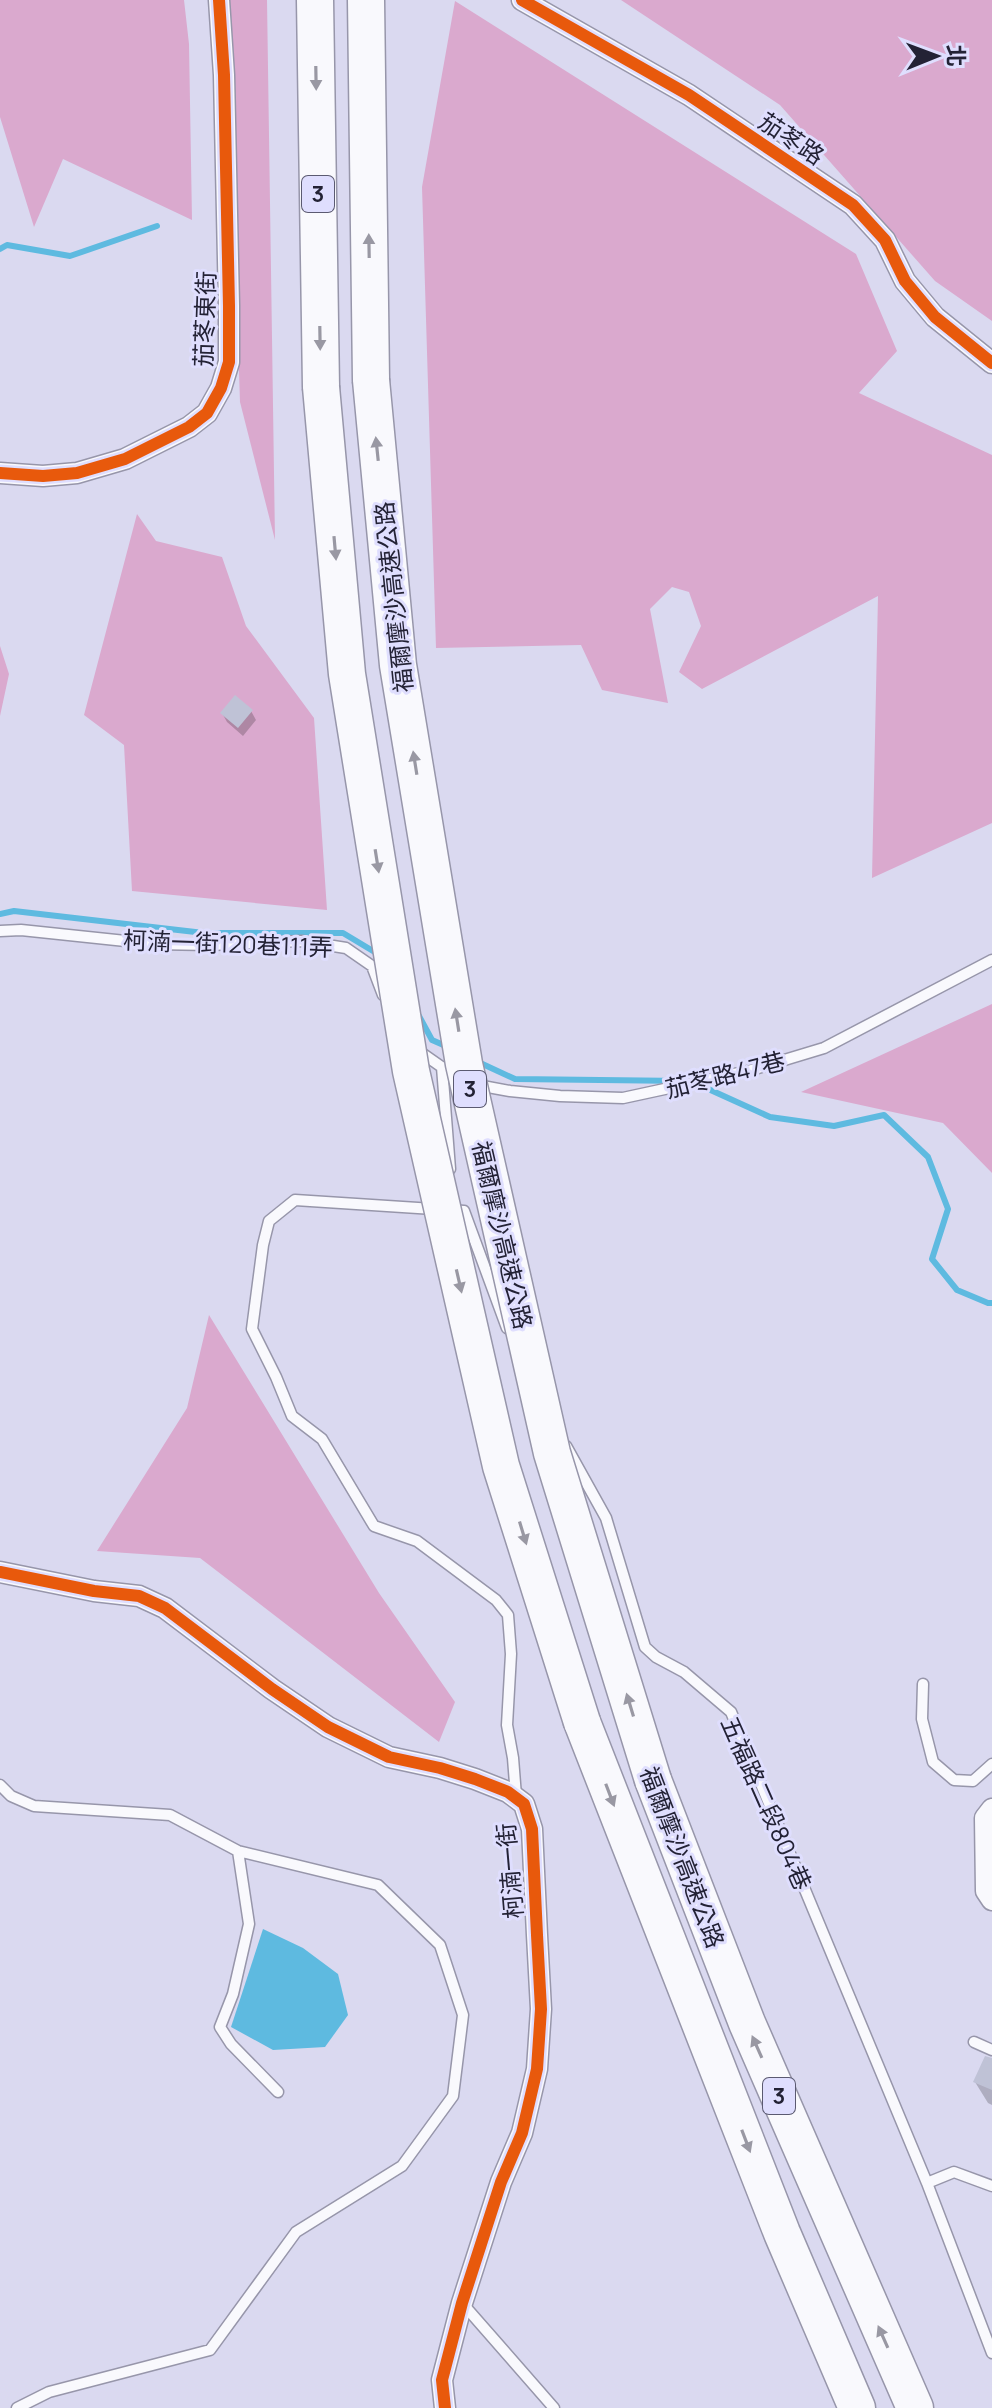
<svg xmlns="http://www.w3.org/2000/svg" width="992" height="2408" font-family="Manrope,'Noto Sans TC',sans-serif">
<rect width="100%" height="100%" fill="#dad9f0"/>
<path fill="#daa9ce" d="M0,0h184l5,44 3,176 -129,-61 -29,68 -34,-110z
M227,0h40l8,540 -35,-138z
M621,0h371v321l-57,-40 -155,-176z
M455,1l401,253 41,97 -38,42 133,62v368l-120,55 6,-282 -176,93 -23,-17 22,-46 -12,-34 -17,-5 -22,22 18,94 -66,-13 -21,-45 -145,3 -14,-461z
M137,514l19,27 66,16 24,69 68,92 13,192 -195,-19 -8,-146 -40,-30z
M0,646l9,28 -9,42z
M992,1004v169l-49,-50 -142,-31z
M209,1315l170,278 76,109 -16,40 -239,-184 -103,-7 90,-143z"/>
<path fill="#5ebae0" d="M263,1929l40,19 35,26 10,41 -23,32 -52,3 -42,-23z"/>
<path fill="#0003" d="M251,711l5,9 -13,16 -16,-14 -5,-9z
M992,2061v44l-4,-2 -13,-21z"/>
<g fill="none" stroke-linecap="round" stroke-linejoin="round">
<path stroke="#5ebae0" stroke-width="6" d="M0,249l7,-4 63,11 87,-30
M0,914l14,-3 190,22h139l35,21
M419,1016l13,24 16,7
M476,1061l39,18 170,2
M695,1083l75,34 64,9 50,-11 44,42 20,52 -16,50 25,31 31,13h4"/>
</g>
<path fill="#bfc2d6" d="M235,695l18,15 -15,18 -18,-15z
M985,2056l7,2v32l-19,-8z"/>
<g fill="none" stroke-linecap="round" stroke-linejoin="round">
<g stroke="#9796aa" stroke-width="13">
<path id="service" d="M0,931l21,-1 133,14 56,1 92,-4 44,7 26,18 11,29
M416,1049l40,28
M442,1067l8,102
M477,1085l33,6 50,5 63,2 125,-27 76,-23 168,-88
M507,1328l-43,-117 -169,-11 -26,21 -6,24 -11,84 24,48 16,39 30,23 52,87 43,15 79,59 12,15 3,39 -4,71 6,33 3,38
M566,1446l40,72 39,129 11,10 28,15 47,40 196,471 65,170
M923,1684l-1,35 11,43 21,18 19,1 19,-17
M0,1785l11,11 23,10 136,9 68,36 140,34 62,60 23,70 -10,81 -51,70 -106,66 -86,118 -161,42 -32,16
M238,1851l11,73 -16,70 -13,33 11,17 47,48
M974,2042l18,8
M927,2183l27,-11 38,14
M463,2304l91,104"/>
</g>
<g stroke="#9796aa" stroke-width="23">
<path id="minor" d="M522,0l167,95 164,110 32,35 20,41 30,36 57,46
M0,473l43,3 34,-3 48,-14 64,-32 18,-14 14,-25 8,-26v-56l-5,-231 -5,-75
M0,1572l94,19 45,5 26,12 107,81 56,38 61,30 51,11 35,11 33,13 16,12 8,25 5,106 4,74 -4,60 -15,64 -21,49 -39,121 -20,77 3,28
M992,1809l-7,9 1,73 6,9"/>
</g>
<g stroke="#9796aa" stroke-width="39">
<path id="motorway" d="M315,0l6,387
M366,0l5,380
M582,1722l200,511 75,175
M653,1780l94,243 168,385"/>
</g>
<use href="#service" stroke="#f9f9fd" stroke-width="10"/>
<use href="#minor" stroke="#f9f9fd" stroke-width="20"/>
<use href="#motorway" stroke="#f9f9fd" stroke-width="36"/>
<g stroke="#9796aa" stroke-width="39" stroke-linecap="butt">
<path id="motorway-bridge" d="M371,380l27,285 66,399 88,389 101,327
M321,387l26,287 64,397 90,395 81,256"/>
</g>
<use href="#motorway-bridge" stroke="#f9f9fd" stroke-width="36"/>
<g stroke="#dfdefe" stroke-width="17">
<path id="cycleway" d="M522,0l167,95 164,110 32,35 20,41 30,36 57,46
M0,473l43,3 34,-3 48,-14 64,-32 18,-14 14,-25 8,-26v-56l-5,-231 -5,-75
M0,1572l94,19 45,5 26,12 107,81 56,38 61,30 51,11 35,11 33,13 16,12 8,25 5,106 4,74 -4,60 -15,64 -21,49 -39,121 -20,77 3,28"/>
</g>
<use href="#cycleway" stroke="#e8590c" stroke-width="12"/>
</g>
<defs><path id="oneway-solid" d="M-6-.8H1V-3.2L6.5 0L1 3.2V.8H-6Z" transform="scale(2)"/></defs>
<g fill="#9998a3">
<use href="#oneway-solid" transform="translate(316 78) rotate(89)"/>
<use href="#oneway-solid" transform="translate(369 246) rotate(-91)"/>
<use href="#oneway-solid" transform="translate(320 338) rotate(89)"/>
<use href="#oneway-solid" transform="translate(377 449) rotate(-96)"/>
<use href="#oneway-solid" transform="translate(335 548) rotate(85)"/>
<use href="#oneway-solid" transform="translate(415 763) rotate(-99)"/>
<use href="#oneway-solid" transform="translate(377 861) rotate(81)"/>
<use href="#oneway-solid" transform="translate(457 1020) rotate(-99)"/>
<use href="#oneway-solid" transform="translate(459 1281) rotate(77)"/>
<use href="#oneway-solid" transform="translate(523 1533) rotate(73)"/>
<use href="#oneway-solid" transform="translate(630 1705) rotate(-107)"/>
<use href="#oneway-solid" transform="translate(610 1795) rotate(69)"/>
<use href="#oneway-solid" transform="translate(757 2047) rotate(-114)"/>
<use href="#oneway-solid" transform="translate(746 2141) rotate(69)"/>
<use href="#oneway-solid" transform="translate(883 2337) rotate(-114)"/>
</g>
<g text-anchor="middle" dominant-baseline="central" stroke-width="6" stroke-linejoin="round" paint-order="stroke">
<g fill="#dfdefe" stroke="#5b5a71" stroke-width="2">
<rect x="302" y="176" width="32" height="36" rx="6"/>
<rect x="454" y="1071" width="32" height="36" rx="6"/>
<rect x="763" y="2078" width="32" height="36" rx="6"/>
</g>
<g font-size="22" font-weight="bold" fill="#232235">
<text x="318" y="194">3</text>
<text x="470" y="1089">3</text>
<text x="779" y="2096">3</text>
</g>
<g font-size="24" fill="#232235" stroke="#dfdefe">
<text transform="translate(792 138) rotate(34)">茄苳路</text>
<text transform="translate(204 319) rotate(-88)">茄苳東街</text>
<text transform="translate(393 597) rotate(-96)">福爾摩沙高速公路</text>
<text transform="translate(228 943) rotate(2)">柯湳一街120巷111弄</text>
<text transform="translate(725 1074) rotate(-14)">茄苳路47巷</text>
<text transform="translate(503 1235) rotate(77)">福爾摩沙高速公路</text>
<text transform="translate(767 1803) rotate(66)">五福路二段804巷</text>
<text transform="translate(683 1857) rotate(69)">福爾摩沙高速公路</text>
<text transform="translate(509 1871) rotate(-95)">柯湳一街</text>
</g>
</g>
<g transform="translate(936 56) rotate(89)" stroke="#dfdefe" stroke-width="6" paint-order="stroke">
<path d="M0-6L14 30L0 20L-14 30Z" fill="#232235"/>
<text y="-12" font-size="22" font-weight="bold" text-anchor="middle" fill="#232235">北</text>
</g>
</svg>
